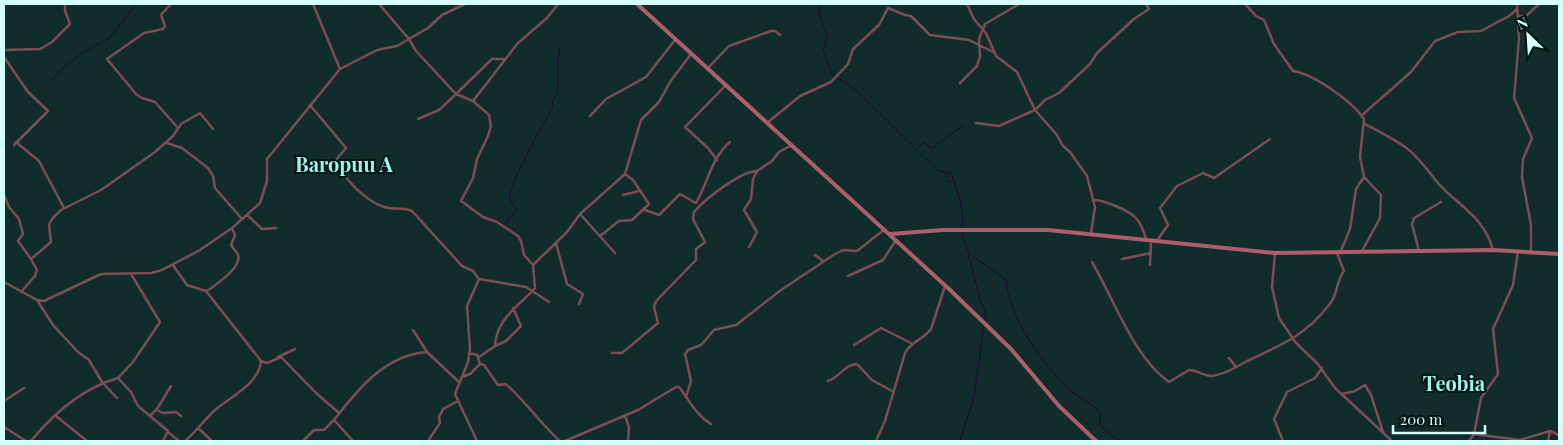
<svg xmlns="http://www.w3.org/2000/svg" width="1563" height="445" font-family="'Playfair Display',serif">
<rect width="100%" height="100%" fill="#112d2b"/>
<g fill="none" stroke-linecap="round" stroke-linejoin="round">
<path stroke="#220434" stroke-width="1" d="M819,4v9l8,22 -4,16 9,23 24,16 82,81 13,2c5,10 16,47 10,55
M50,82l14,-15 19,-15 27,-14 26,-34
M918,147l7,-5 6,7 32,-23
M945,175l4,7 5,-1
M506,222l11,-12c-3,-4 -7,-8 -7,-14 -1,-11 35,-77 43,-88l-1,-8 6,-7v-34l2,-12
M962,232l6,21 38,27c3,37 37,85 63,109 8,8 22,13 29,21 3,4 2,10 1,14l15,14 8,3
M968,253l13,50 4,8v10
M960,441l14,-45 10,-71"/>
<path stroke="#7d4c54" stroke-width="2.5" d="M171,4l-10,11 4,11 -2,3 -19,4 -37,26 29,35 6,4 13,4 23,26
M313,4l27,65
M379,4l30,35 7,12 40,43 36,-35h13
M967,4l7,15 12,14 10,23 21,16 18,38 22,25 6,11 7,6 17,24 8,31 -4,26
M1245,4l11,12 8,4 10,24 19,27c20,3 58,29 71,48l-4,38 4,20 -8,12 -6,40 -10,24
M1517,4l2,34 -5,60 18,40 -9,21 -1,18 9,48v26
M1518,16h8l13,-12
M4,50l36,-1 12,-7 18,-18 -5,-13v-7
M4,57l24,35 20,19 -34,34
M708,68l21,-22 42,-15h4l5,4
M960,83l17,-17 3,-10 -1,-17 6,-15 34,-20
M473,101l45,-58 29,-25 11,-14
M310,105l36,43 -11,13c9,17 30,40 49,46 9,3 19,0 28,4l50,55 11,5 6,8 47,8 23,15
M590,116l16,-17 40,-22 29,-37
M1361,116l50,-44 24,-31 23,-9 23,-1 28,-15 8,-7
M418,119l21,-9 17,-16 17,7 16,14 2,11 -3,10 -11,23 -4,19 -12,23 22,16 14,5 21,14 3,5 3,14 9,10
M767,123l33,-27 31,-14 17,-18 5,-15 26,-24 9,-17 17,7 6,1 19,19 39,5 24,12
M976,123l23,3 36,-16 10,-10 14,-7 31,-29 7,-11 37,-34 15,-10 -3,-5
M1365,124c13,7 27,14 40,23 12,8 24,25 33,36 20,23 46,33 55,67
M16,142l23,19 25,47
M167,143l15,5 26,20 5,8 2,12 27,31
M717,160l-9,-12 -23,-21 41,-42
M4,195l5,12 10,12 4,15 -5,7 13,18
M623,195l16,-4
M1093,200c9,-1 37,11 43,18 5,6 8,14 10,21
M696,203c12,-20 15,-45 34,-61
M645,210l14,5 21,-21 16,9
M580,214l35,39
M247,215l15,14 14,-1
M600,236l19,-15 13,-1 17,-16 -16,-24 -8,-6
M1156,242l12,-17 -8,-17 17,-22 26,-13 11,5 56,-39
M556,243l11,41 16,10 -4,10
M749,247l8,-15 -13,-22 7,-11 2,-20 4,-8 15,-10 7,-9 11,-6
M1362,251l18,-33 1,-23 -17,-18
M1419,251l-7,-27 2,-6 27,-16
M1275,253l-3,34 7,31 17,25 21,20 18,25 57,53
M815,255l8,6
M1122,259l29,-6
M1092,262c22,37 42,96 77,120l20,-12c8,0 15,6 22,6 12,-1 26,-9 36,-15 34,-16 58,-25 82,-56 10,-12 6,-22 15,-34l-7,-18
M173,265l14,20 19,6 4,-2c8,-6 32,-22 28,-34 -1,-3 -5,-7 -7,-10l4,-10 -3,-7
M1150,265l1,-23
M848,276l35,-16 13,-20
M4,282l33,18 7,1 57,-27 50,-1 11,-3 38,-20 32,-22 28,-25 7,-22v-22l73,-90 37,-19 20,-4 12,-7 19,-11 14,-13 23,-11
M22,291l13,-15 2,-6 -6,-11 20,-17 -2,-17 3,-6 9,-9 40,-20 54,-38 18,-16 8,-12 19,-11 13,16
M206,291l55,70 6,2 14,-6 35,36 23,20
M37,300l16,25 25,27 11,8 13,22 15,16
M413,330l14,22
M854,345l27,-17 30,15
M495,346l11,-5 15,-15 -8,-18
M612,353h10l36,-30 -4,-16 2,-6 40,-41v-11l9,-7 -12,-23 1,-7c11,-13 47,-41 63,-41
M278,357l17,-8
M479,357l16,-11c1,-27 24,-40 40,-58l-2,-23 34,-33 13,-18 45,-40 16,-54 18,-18 11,-20 21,-28
M1229,358l7,9
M480,364l4,1 14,20c2,0 5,-1 7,-1 6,1 44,49 55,57
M462,377l8,-3 10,-10 -3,-9 -8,-2
M118,378l15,-16 27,-40 -29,-48
M828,381c11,-3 17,-17 29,-17l15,16 20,11
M1342,394l13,-3 10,-6 6,10 12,37
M686,397l5,-16 -6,-27 3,-4 13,-5 13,-15 22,-5 45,-35 54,-36 8,-4 14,1 28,-22
M4,401l20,-13
M157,410l6,3 13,-1 5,4
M151,415l6,-6 14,-23
M625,415l4,12 -1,14
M56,416l31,25
M4,427l22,14
M198,428l14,13
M169,433l10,8
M1474,434l46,6 30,-9 9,4
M31,441c23,-28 52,-53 87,-63l13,14 7,14 30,25 -5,10
M185,441c11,-9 19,-21 30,-31 15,-13 44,-26 46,-49
M303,441l11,-11h10l10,-10
M353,441l-19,-21c24,-31 51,-65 93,-68l32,30
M428,441l12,-18 -1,-6 4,-8 15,-8
M477,441l-22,-47 13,-32 2,-13 -3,-43 12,-27
M565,441l73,-31 38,-23h3c11,14 16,27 32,37
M876,441l9,-20 20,-68c6,-12 18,-13 26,-24l14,-43
M1283,441l-9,-22 13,-27 28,-14 7,-10
M1469,441l5,-7 7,-36 17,-24 -5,-45 20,-44 5,-34
M1548,441l2,-10"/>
<path stroke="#ac5e6c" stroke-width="4" d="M637,4l312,285 62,60 48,57 37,35
M890,234l53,-4h105l227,23 218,-3 66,4"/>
</g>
<g text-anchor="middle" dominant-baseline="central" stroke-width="4" stroke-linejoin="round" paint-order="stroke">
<g font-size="20" font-weight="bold" fill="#9df5ee" stroke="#001514">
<text x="344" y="163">Baropuu A</text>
<text x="1454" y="382">Teobia</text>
</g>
</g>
<rect width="1563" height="445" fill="none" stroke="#d5fffb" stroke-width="10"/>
<g transform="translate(1528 35) rotate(335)" stroke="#001514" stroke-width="4" paint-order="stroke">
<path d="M0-4L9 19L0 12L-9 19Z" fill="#d5fffb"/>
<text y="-8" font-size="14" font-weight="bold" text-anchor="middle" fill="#d5fffb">N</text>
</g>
<path d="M1393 425v8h92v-8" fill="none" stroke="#d5fffb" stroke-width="2.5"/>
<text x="1400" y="425" font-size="15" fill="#d5fffb" stroke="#001514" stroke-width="4" paint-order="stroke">200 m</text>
</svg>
